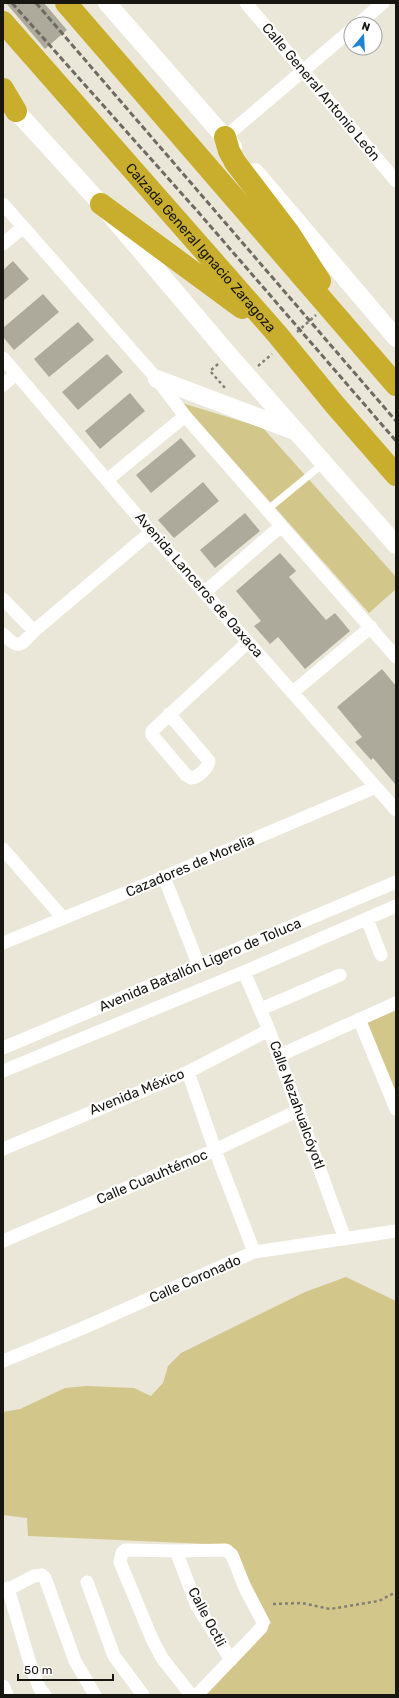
<svg xmlns="http://www.w3.org/2000/svg" width="399" height="1698" font-family="Rubik,sans-serif">
<rect width="100%" height="100%" fill="#eae7d8"/>
<path fill="#d3c68a" d="M182,403l81,25 133,149v12l-27,24z
M396,1007v95l-34,-82z
M346,1277l50,24v394h-193l68,-72 -40,-78 -203,-9 -1,-18 -24,-3v-103l17,-3 45,-21 21,-2 48,2 17,8 12,-13 5,-17 13,-13 124,-61z"/>
<path fill="#adaa9c" d="M6,3h38l23,27 -22,19z
M13,261l16,18 -26,22v-31z
M43,294l16,18 -45,38 -11,-13v-9z
M78,322l16,18 -45,37 -15,-18z
M107,354l16,18 -45,38 -16,-18z
M130,393l15,18 -45,38 -15,-18z
M181,438l15,18 -45,37 -15,-18z
M203,482l16,19 -45,37 -16,-18z
M245,513l15,18 -45,37 -15,-18z
M280,553l16,18 -7,6 37,43 9,-7 15,18 -45,38 -27,-32 -8,7 -16,-18 7,-5 -25,-30z
M382,669l14,17v99l-23,-27 -2,2 -16,-18 7,-5 -25,-30z"/>
<g fill="none" stroke-linecap="round" stroke-linejoin="round">
<path stroke="#828076" stroke-width="2.5" stroke-dasharray="3 3" stroke-linecap="butt" d="M297,332l19,-17
M218,364l-8,7 16,18
M258,366l14,-12
M273,1604l29,-1 28,6 49,-8 17,-9"/>
<path stroke="#fff" stroke-width="7" d="M267,510l57,-47"/>
<path stroke="#fff" stroke-width="13" d="M246,3l150,178
M358,24l25,-21
M225,137l126,-107
M3,204l154,175 28,37 211,241
M3,244l20,-17
M3,358l148,174 245,278
M3,385l13,-11
M107,480l78,-64
M205,592l76,-66
M3,599l31,32
M3,634c16,16 17,12 31,-3l117,-99
M293,692l78,-65
M169,714l40,47c-1,7 -10,16 -18,17l-5,-3 -34,-40v-4l96,-89
M3,849l60,69
M164,877l35,89
M367,919l14,36
M3,943l161,-66 212,-90
M244,972l25,58 76,209
M261,1009l79,-34
M359,1019l37,90
M3,1048l393,-166
M278,1056l118,-53
M3,1071l241,-99 152,-66
M188,1072l27,78 39,102
M3,1149l185,-77 81,-42
M3,1241l212,-91 84,-40
M3,1361l80,-33 171,-76 142,-21
M176,1551l21,55 34,54
M87,1582l27,74 29,39
M8,1588l23,79 9,22 5,6
M3,1592l31,-16 8,-1 3,3 30,83 20,34
M3,1686l4,9
M191,1695l-29,-37 -10,-19 -32,-77 2,-9 3,-3 51,1 50,-1 6,5 13,33 18,34 -2,6 -64,67"/>
<path stroke="#fff" stroke-width="18" d="M107,3l126,144
M7,101l94,103 128,151 167,190
M255,172l141,166
M157,379l138,52"/>
<g stroke="#c8ae2c" stroke-width="22">
<path d="M66,3l330,382"/>
<path id="s1" d="M3,22l274,312 58,71 61,70"/>
<path d="M3,89l13,22"/>
<path d="M225,137l4,14 6,11 54,71 31,48"/>
<path d="M101,204l141,104"/>
</g>
<path stroke="#6d6b62" stroke-width="3" stroke-dasharray="6 3" stroke-linecap="butt" d="M12,3l187,210 197,228
M36,3l360,418"/>
</g>
<g text-anchor="middle" dominant-baseline="central" stroke-width="4" stroke-linejoin="round" paint-order="stroke">
<g font-size="14" fill="#171611" stroke="#fff">
<text transform="translate(321 92) rotate(50)">Calle General Antonio León</text>
<text stroke="none"><textPath href="#s1" startOffset="300">Calzada General Ignacio Zaragoza</textPath></text>
<text transform="translate(199 585) rotate(49)">Avenida Lanceros de Oaxaca</text>
<text transform="translate(190 866) rotate(-23)">Cazadores de Morelia</text>
<text transform="translate(200 965) rotate(-23)">Avenida Batallón Ligero de Toluca</text>
<text transform="translate(137 1092) rotate(-22)">Avenida México</text>
<text transform="translate(297 1105) rotate(70)">Calle Nezahualcóyotl</text>
<text transform="translate(152 1177) rotate(-23)">Calle Cuauhtémoc</text>
<text transform="translate(195 1279) rotate(-24)">Calle Coronado</text>
<text transform="translate(207 1617) rotate(62)">Calle Octli</text>
</g>
</g>
<rect width="399" height="1698" fill="none" stroke="#171611" stroke-width="8"/>
<g transform="translate(363 36) rotate(18)"><circle r="19" fill="#ffffff" stroke="#a2a2a0"/>
<path d="M0-3L7 15L0 10L-7 15Z" fill="#2183cf"/>
<text y="-6" font-size="11" font-weight="bold" text-anchor="middle" fill="#171611">N</text>
</g>
<path d="M18 1674v6h95v-6" fill="none" stroke="#171611" stroke-width="2"/>
<text x="24" y="1674" font-size="12" fill="#171611" stroke="#ffffff" stroke-width="3" paint-order="stroke">50 m</text>
</svg>
